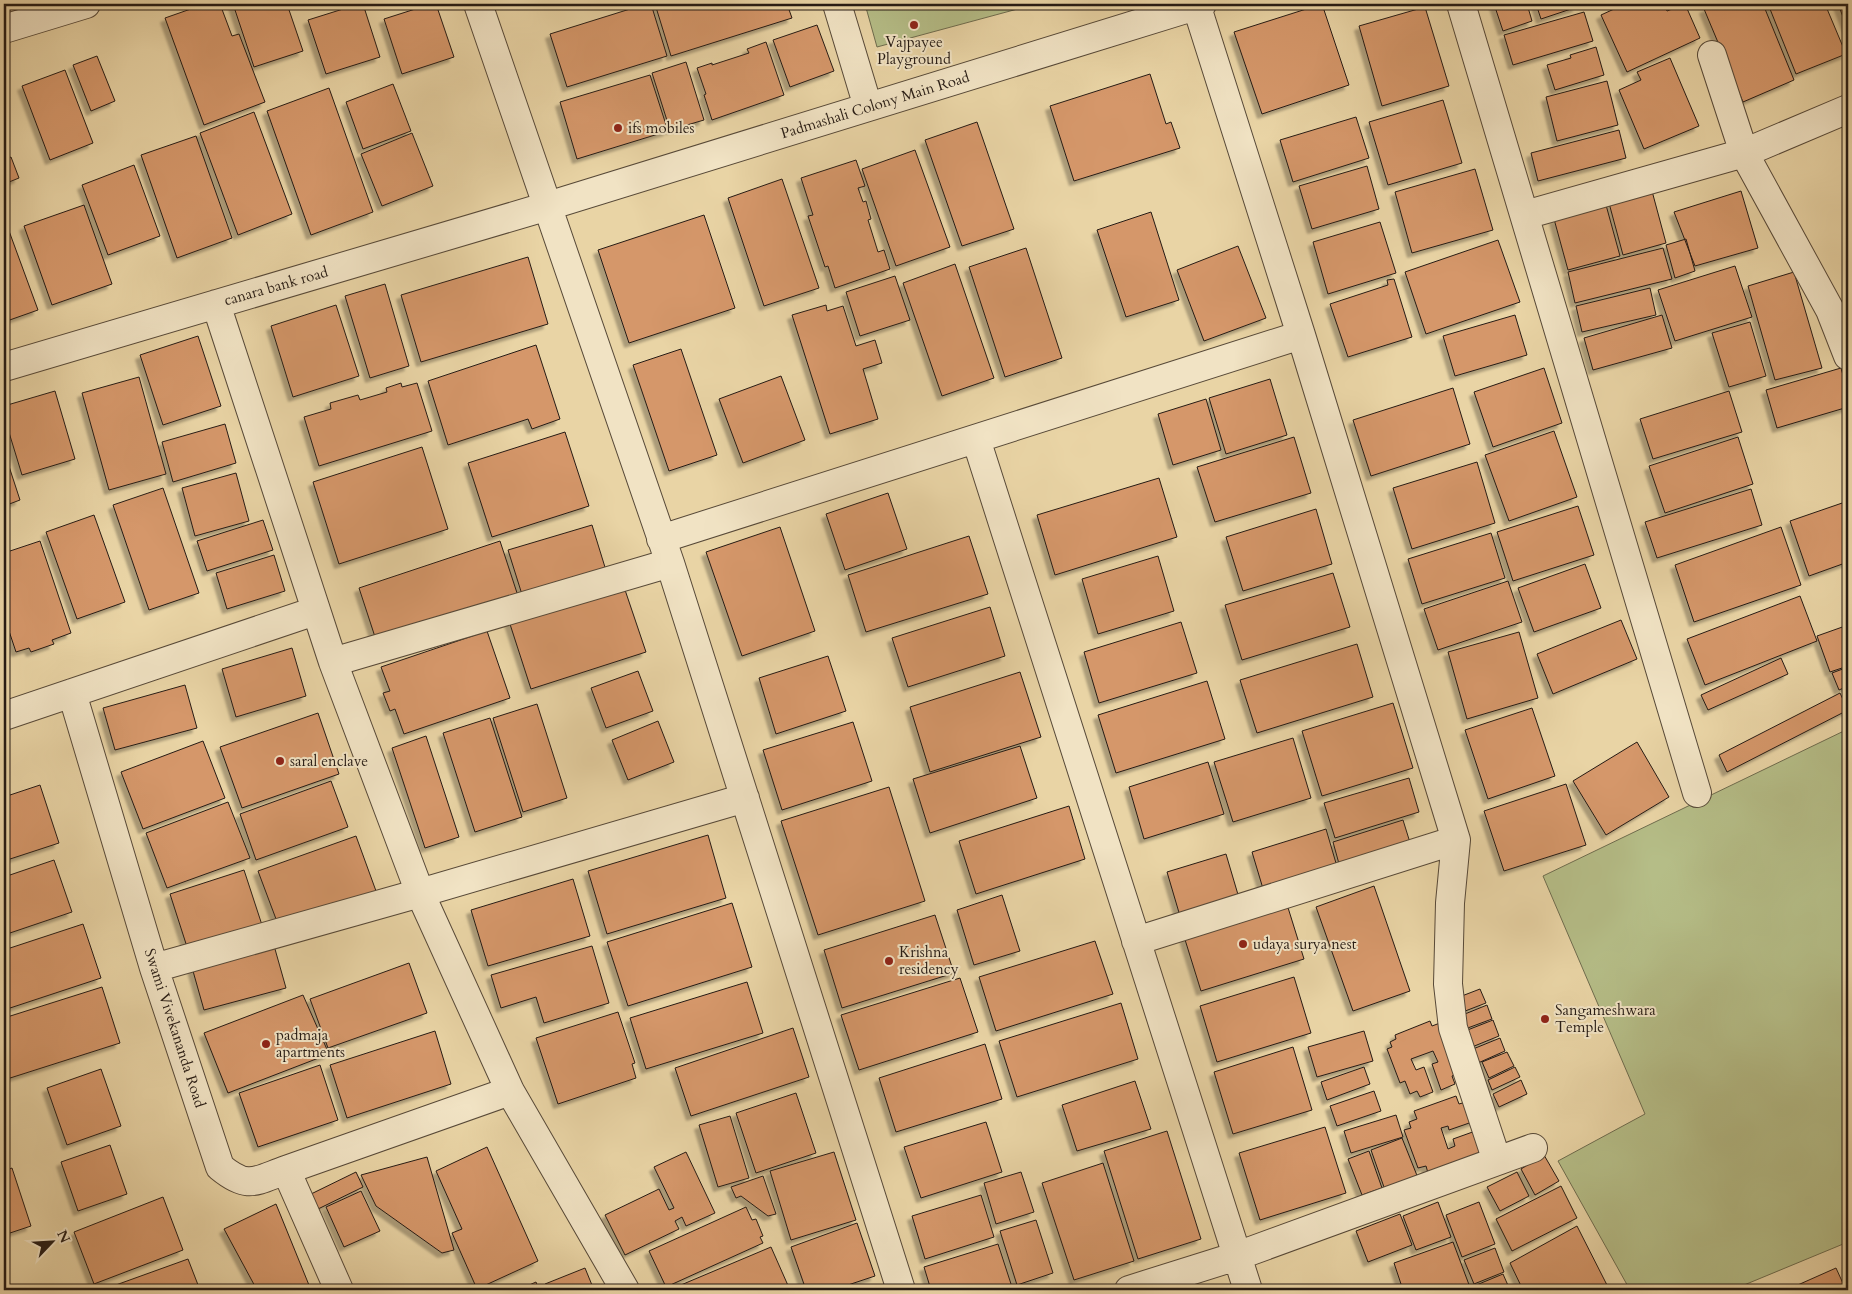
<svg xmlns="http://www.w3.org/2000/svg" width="1852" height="1294" font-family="Cardo,serif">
<defs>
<filter id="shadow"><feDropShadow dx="-4.5" dy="4.5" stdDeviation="1" flood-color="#0004"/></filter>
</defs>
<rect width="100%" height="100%" fill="#e9d4a5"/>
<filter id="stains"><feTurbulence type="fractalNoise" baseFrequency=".004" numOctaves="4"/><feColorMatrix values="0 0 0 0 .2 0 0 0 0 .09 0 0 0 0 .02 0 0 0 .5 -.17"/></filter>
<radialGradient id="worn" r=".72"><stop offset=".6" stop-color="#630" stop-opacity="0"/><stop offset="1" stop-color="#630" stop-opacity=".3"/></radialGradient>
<path fill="#b5bd87" stroke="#6e6c4e" d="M865,4h171l-159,43z
M1848,729v513l-116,48h-102l-72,-129 87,-47 -102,-238z"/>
<path fill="#d5976b" stroke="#261b14" filter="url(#shadow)" d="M205,4h15l12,32 7,-2 26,68 -61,23 -39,-107z
M233,4h54l16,47 -49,16z
M359,4h4l17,53 -54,17 -18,-54z
M431,4h5l18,53 -52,17 -18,-55z
M646,4h5l16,52 -100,31 -17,-53z
M655,4h132l5,14 -121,38z
M1322,4l27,81 -87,29 -28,-82z
M1494,4h33l5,17 -29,10z
M1536,4h40l1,3 -36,12z
M1625,4h39l3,7 18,-7 15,34 -73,34 -26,-57z
M1716,4h47l31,76 -51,22 -39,-93z
M1768,4h57l21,50 -50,20z
M1838,4h10v26z
M1425,7l24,79 -67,20 -23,-80z
M1584,12l9,29 -80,24 -9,-30z
M817,25l17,46 -44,16 -17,-47z
M766,42l18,53 -72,25 -8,-25 2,-1 -9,-26 15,-5v2l37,-12 -2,-4z
M1596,47l8,28 -49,15 -8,-25 24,-7 -1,-3z
M97,56l18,45 -24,10 -18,-46z
M1670,58l29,68 -55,23 -25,-59 22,-10 -4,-8z
M686,62l18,58 -34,10 -18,-57z
M65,70l28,73 -43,17 -28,-74z
M1150,74l16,50 5,-2 9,26 -106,33 -24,-75z
M650,75l18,56 -91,28 -17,-57z
M1607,81l11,44 -61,16 -11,-44z
M393,84l18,47 -48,18 -17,-47z
M329,88l44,124 -62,23 -44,-124z
M1443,100l19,63 -74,22 -19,-63z
M254,112l38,102 -54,21 -38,-102z
M1356,117l13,41 -76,24 -13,-42z
M977,122l37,107 -52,17 -37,-106z
M1619,130l7,28 -88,23 -7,-28z
M412,133l21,53 -51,20 -21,-52z
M196,136l36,102 -55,20 -36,-103z
M915,150l35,97 -54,19 -34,-97z
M4,153l2,6 5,-2 8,21 -15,6z
M856,160l9,26 -7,2 5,14 3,-1 5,18 -3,1 10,32 6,-2 6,19 -55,19 -7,-22 -3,1 -17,-51 5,-1 -12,-37z
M134,165l26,71 -52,19 -26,-70z
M1367,166l12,43 -67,20 -13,-43z
M1475,169l18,61 -81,23 -17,-61z
M782,179l37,109 -55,18 -36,-108z
M1652,191l14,52 -43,12 -14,-52z
M1741,191l17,57 -63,18 -21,-54z
M84,205l28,79 -60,21 -28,-79z
M1606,205l14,51 -52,14 -14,-51z
M1151,212l28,88 -53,17 -29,-87z
M704,215l31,93 -106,35 -31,-93z
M5,220l33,90 -34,12v-101z
M1380,222l16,51 -68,21 -15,-52z
M1686,239l9,32 -20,7 -9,-33z
M1498,240l22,62 -94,32 -21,-62z
M1238,246l28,72 -62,23 -27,-71z
M1026,248l36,110 -57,19 -36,-110z
M1663,248l9,31 -97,24 -7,-31z
M528,257l20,67 -127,38 -20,-67z
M955,264l39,114 -52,18 -39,-113z
M1735,266l17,51 -77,24 -17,-51z
M1794,272l28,96 -47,12 -27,-94z
M895,276l15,44 -50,16 -14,-44z
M1394,279l18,58 -64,20 -18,-53 58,-19 -1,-5z
M385,284l24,82 -39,12 -25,-82z
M1650,288l6,27 -74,17 -6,-26z
M336,305l23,71 -66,21 -22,-71z
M826,305l1,6 16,-5 13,40 19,-6 7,23 -19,6 15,50 -48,15 -38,-119z
M1515,315l12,40 -72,21 -12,-40z
M1662,315l10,33 -79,22 -9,-32z
M1750,322l16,54 -37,11 -17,-54z
M198,336l23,70 -58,19 -23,-70z
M536,345l24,74 -28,10 -4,-10 -80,26 -20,-64z
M681,349l36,106 -48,16 -36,-106z
M1544,368l18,55 -69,24 -19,-55z
M1841,368l7,25v14l-71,21 -11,-38z
M781,376l24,64 -62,23 -24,-64z
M139,377l27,97 -57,16 -27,-97z
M1270,379l17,56 -61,19 -17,-56z
M401,383l1,4 15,-4 15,48 -113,35 -15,-49 27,-8 -1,-6 28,-8 2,5 27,-8 -1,-4z
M1453,388l17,56 -99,32 -18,-56z
M55,391l20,68 -53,16 -18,-59v-10z
M1729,391l13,41 -89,27 -13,-40z
M1206,399l15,51 -48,15 -15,-51z
M225,424l11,39 -63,19 -11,-40z
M1554,431l23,66 -68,24 -24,-66z
M565,432l24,74 -97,31 -24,-74z
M1294,437l17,56 -96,29 -18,-55z
M1738,437l15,47 -88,29 -16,-47z
M422,447l26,82 -109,35 -26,-82z
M4,451l16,49 -16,6z
M1477,462l18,61 -83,26 -19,-61z
M236,473l13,48 -54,15 -13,-48z
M1159,478l18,59 -122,38 -18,-60z
M163,488l36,105 -50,17 -36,-105z
M1751,489l11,36 -105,33 -12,-36z
M888,493l19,56 -62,21 -19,-56z
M1848,501v61l-39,14 -19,-55z
M1578,506l16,49 -81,26 -16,-49z
M1316,509l16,55 -89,27 -17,-54z
M94,515l31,87 -48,17 -31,-87z
M263,520l10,30 -66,21 -10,-30z
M592,525l16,52 -83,27 -17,-54z
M780,527l35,104 -73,25 -36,-104z
M1781,527l20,58 -107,37 -19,-57z
M1491,533l14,45 -83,26 -14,-45z
M969,536l19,58 -122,38 -18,-57z
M40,541l31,92 -19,7 2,4 -23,8 -2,-4 -13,4 -12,-36v-63z
M500,541l19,58 -141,47 -19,-58z
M274,555l11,36 -58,18 -11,-36z
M1158,556l16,55 -76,23 -16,-55z
M1585,564l16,44 -67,24 -16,-44z
M1333,573l17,54 -108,33 -17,-55z
M622,581l24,71 -115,37 -23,-71z
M1508,581l14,41 -84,28 -14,-41z
M1800,596l17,45 -112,44 -18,-46z
M990,607l15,49 -97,31 -16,-49z
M1621,620l16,39 -84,35 -16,-40z
M1181,622l16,51 -98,30 -15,-51z
M1848,625v41l-18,6 -13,-36z
M487,631l23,67 -106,36 -9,-25 -5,2 -7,-18 7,-2 -9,-24z
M1519,632l19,66 -71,21 -19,-67z
M1357,644l16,53 -116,36 -17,-53z
M292,648l14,48 -70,21 -14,-48z
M828,656l18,55 -70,23 -17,-56z
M1781,658l7,16 -80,36 -7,-15z
M1848,667v19l-9,4 -7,-17z
M638,671l15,40 -47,17 -15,-40z
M1020,672l21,65 -111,35 -20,-65z
M1207,681l18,58 -109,34 -18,-58z
M185,685l12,43 -82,22 -12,-42z
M1840,693l8,17 -121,62 -8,-17z
M1393,703l20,65 -91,28 -20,-65z
M537,704l30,94 -44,14 -30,-94z
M1532,708l23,68 -67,23 -23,-69z
M318,713l21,61 -97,34 -22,-61z
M490,718l32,99 -47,15 -32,-99z
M658,721l16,41 -46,18 -16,-40z
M853,722l19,59 -90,29 -19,-60z
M426,736l33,101 -34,11 -33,-100z
M1293,738l18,60 -78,24 -19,-60z
M203,741l22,57 -82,31 -22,-57z
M1637,742l32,55 -63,38 -33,-54z
M1020,746l17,52 -107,35 -17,-54z
M1208,762l16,52 -80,25 -15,-52z
M1409,778l10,34 -84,26 -11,-35z
M331,781l17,46 -92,33 -16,-46z
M1566,784l20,61 -82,26 -20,-60z
M40,785l19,58 -55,18v-64z
M889,787l36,114 -107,34 -37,-114z
M228,802l22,56 -83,30 -21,-55z
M1069,806l16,53 -109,35 -17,-53z
M1403,820l9,29 -71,22 -8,-29z
M1326,829l12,41 -74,22 -12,-40z
M708,835l18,63 -119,36 -19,-63z
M356,836l20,55 -97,36 -21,-56z
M1226,854l13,44 -59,18 -13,-44z
M54,860l18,52 -68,23v-58z
M244,870l18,55 -74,25 -18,-56z
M573,879l17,57 -102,30 -17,-56z
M1374,886l36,105 -57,20 -37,-104z
M1002,895l18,56 -46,14 -17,-55z
M1285,898l19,61 -103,32 -19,-61z
M732,903l20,64 -124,39 -21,-64z
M935,915l19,58 -112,35 -18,-58z
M83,924l18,54 -97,32v-60z
M1095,941l18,53 -117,37 -17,-54z
M273,942l13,46 -82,22 -13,-46z
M592,946l17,57 -65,20 -8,-26 -35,11 -10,-33z
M409,963l18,50 -99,35 -18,-49z
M1294,977l17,56 -94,29 -17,-56z
M960,978l18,54 -119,38 -18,-55z
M747,982l16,51 -117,36 -16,-51z
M102,987l18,56 -113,36 -3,-11v-50z
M1480,989l6,14 -26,10 -6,-14z
M303,995l26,59 -101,39 -24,-60z
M1121,1003l17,56 -121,38 -18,-56z
M1487,1005l5,14 -27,10 -5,-13z
M618,1012l17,51 -3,1 4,14 -78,26 -22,-66z
M1493,1020l6,16 -27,11 -7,-16z
M1430,1021l2,5 8,-3 18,50 -6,3 3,8 -14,6 -9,-26 6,-2 -5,-11 -22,8 5,11 8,-3 9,25 -13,5 -3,-6 -7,3 -5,-13 -5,2 -13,-34 5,-2 -2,-5 6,-3 -1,-4z
M793,1028l16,49 -118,39 -16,-48z
M435,1031l16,53 -104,34 -17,-53z
M1364,1031l9,30 -56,16 -9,-30z
M1500,1038l5,13 -27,12 -5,-14z
M985,1044l17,55 -106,33 -17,-54z
M1293,1047l19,63 -79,24 -19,-62z
M1507,1052l7,14 -25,12 -7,-16z
M320,1065l18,55 -80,27 -19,-54z
M1364,1067l6,17 -43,16 -6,-18z
M1515,1067l5,10 -28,13 -4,-10z
M101,1069l20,57 -54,19 -20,-57z
M1521,1080l6,14 -28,13 -6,-13z
M1135,1081l16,48 -74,22 -15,-46z
M1374,1091l7,20 -44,15 -7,-20z
M796,1093l20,60 -60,20 -20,-60z
M1456,1096l3,8 7,-2 12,18 -29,10 -1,-4 -7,2 7,21 7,-3 -2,-7 28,-10 8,21 -61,23 -2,-7 -8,2 -14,-38 7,-2 -2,-6 8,-3 -3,-8z
M1396,1115l7,22 -52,16 -7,-22z
M730,1116l19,62 -31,9 -19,-62z
M986,1122l16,50 -81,26 -17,-51z
M1325,1127l21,66 -86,27 -21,-67z
M1167,1131l34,108 -63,20 -34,-108z
M1402,1138l16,40 -33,12 -14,-40z
M110,1145l17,49 -49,17 -17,-49z
M487,1147l51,114 -61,28 -25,-56 10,-4 -26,-58z
M1369,1151l13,37 -20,7 -14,-36z
M686,1152l29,61 -29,13 -4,-9 -7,4 4,8 -54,26 -20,-40 54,-26 10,21 5,-2 -20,-41z
M834,1152l22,68 -65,20 -21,-69z
M1544,1155l15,26 -24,14 -14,-26z
M427,1157l27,93 -12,3 -66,-47 -15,-31z
M1103,1163l31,98 -60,19 -32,-97z
M12,1168l19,58 -27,9v-64z
M356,1172l7,15 -47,23 -7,-15z
M1021,1172l13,40 -38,12 -12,-41z
M1517,1172l12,24 -29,15 -13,-24z
M763,1176l13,38 -8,2 -27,-20 -5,2 -5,-11z
M1561,1186l16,32 -65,33 -16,-32z
M361,1191l19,40 -36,16 -18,-40z
M981,1195l13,42 -69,22 -13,-43z
M163,1197l20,53 -89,34 -20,-52z
M1438,1202l13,35 -35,13 -13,-34z
M1479,1202l16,42 -33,13 -16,-42z
M276,1204l35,86h-54l-33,-61z
M746,1207l6,13 4,-1 7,17 -3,1 3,6 -97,44 -17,-36z
M1400,1214l12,31 -44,17 -12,-31z
M1036,1220l17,53 -36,12 -17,-54z
M857,1223l18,53 -42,14h-27l-15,-43z
M1577,1226l31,61 -7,3h-78l-13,-27z
M1453,1242l18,48h-68l-9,-27z
M998,1244l15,46h-82l-7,-23z
M771,1247l19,43h-121z
M1495,1248l9,24 -30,12 -10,-24z
M188,1259l12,31h-98z
M585,1268l9,22h-47l-2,-6z
M1836,1268l10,22h-53l-2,-2z
M1503,1274l7,16h-34l-2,-4z
M536,1282l3,8h-21z"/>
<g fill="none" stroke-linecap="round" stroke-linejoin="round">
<g stroke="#574938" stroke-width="30">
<path id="minor" d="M478,4l192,559 231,727
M837,4l31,103
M1461,4l236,789
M4,29l82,-25
M1712,55l32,98 86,157 18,46
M1525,215l219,-62 104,-44
M216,304l117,358 87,231 90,198 115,199
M4,367l544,-161 654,-202
M976,439l272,851
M661,539l640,-204
M333,662l337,-99
M72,693l82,275 66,199c28,23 35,14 66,3l53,120
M4,716l311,-105
M1456,840l-6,63 -2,81 5,44 44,133
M1136,941l320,-101 -155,-505 -105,-331
M154,968l266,-75 325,-95
M286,1170l224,-79
M1129,1290l108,-34 296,-108"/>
</g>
<use href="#minor" stroke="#f1e3c4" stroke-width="28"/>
</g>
<g fill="#8f2418" stroke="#f1e3c4" stroke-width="2">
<circle cx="914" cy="25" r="5"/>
<circle cx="618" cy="128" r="5"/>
<circle cx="280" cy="761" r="5"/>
<circle cx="1243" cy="944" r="5"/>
<circle cx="889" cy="961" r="5"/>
<circle cx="1545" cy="1019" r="5"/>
<circle cx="266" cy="1044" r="5"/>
</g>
<g text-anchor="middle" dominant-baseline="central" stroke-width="4" stroke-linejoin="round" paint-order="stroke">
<g font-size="15" fill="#261b14" stroke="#f1e3c4" text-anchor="start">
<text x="914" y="42" text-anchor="middle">Vajpayee<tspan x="914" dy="17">Playground</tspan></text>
<text x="628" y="128">ifs mobiles</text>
<text x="290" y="761">saral enclave</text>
<text x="1253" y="944">udaya surya nest</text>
<text x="899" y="952">Krishna<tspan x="899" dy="17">residency</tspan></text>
<text x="1555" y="1010">Sangameshwara<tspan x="1555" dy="17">Temple</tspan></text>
<text x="276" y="1035">padmaja<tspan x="276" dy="17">apartments</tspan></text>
</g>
<g font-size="15" fill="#261b14" stroke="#f1e3c4">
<text transform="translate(875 105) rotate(-17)">Padmashali Colony Main Road</text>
<text transform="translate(276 286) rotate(-16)">canara bank road</text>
<text transform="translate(175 1028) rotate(72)">Swami Vivekananda Road</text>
</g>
</g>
<rect width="1852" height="1294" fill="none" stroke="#e9d4a5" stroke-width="20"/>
<rect x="5" y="5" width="1842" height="1284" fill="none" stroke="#261b14" stroke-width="2.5"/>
<rect x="10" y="10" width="1832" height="1274" fill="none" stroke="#261b14"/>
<g transform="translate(52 1242) rotate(65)" stroke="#f1e3c4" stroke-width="4" paint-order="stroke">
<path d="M0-4L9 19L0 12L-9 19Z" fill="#261b14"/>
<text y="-8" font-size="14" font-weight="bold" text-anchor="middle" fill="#261b14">N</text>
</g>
<rect width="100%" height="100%" filter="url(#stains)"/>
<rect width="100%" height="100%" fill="url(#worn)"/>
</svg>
